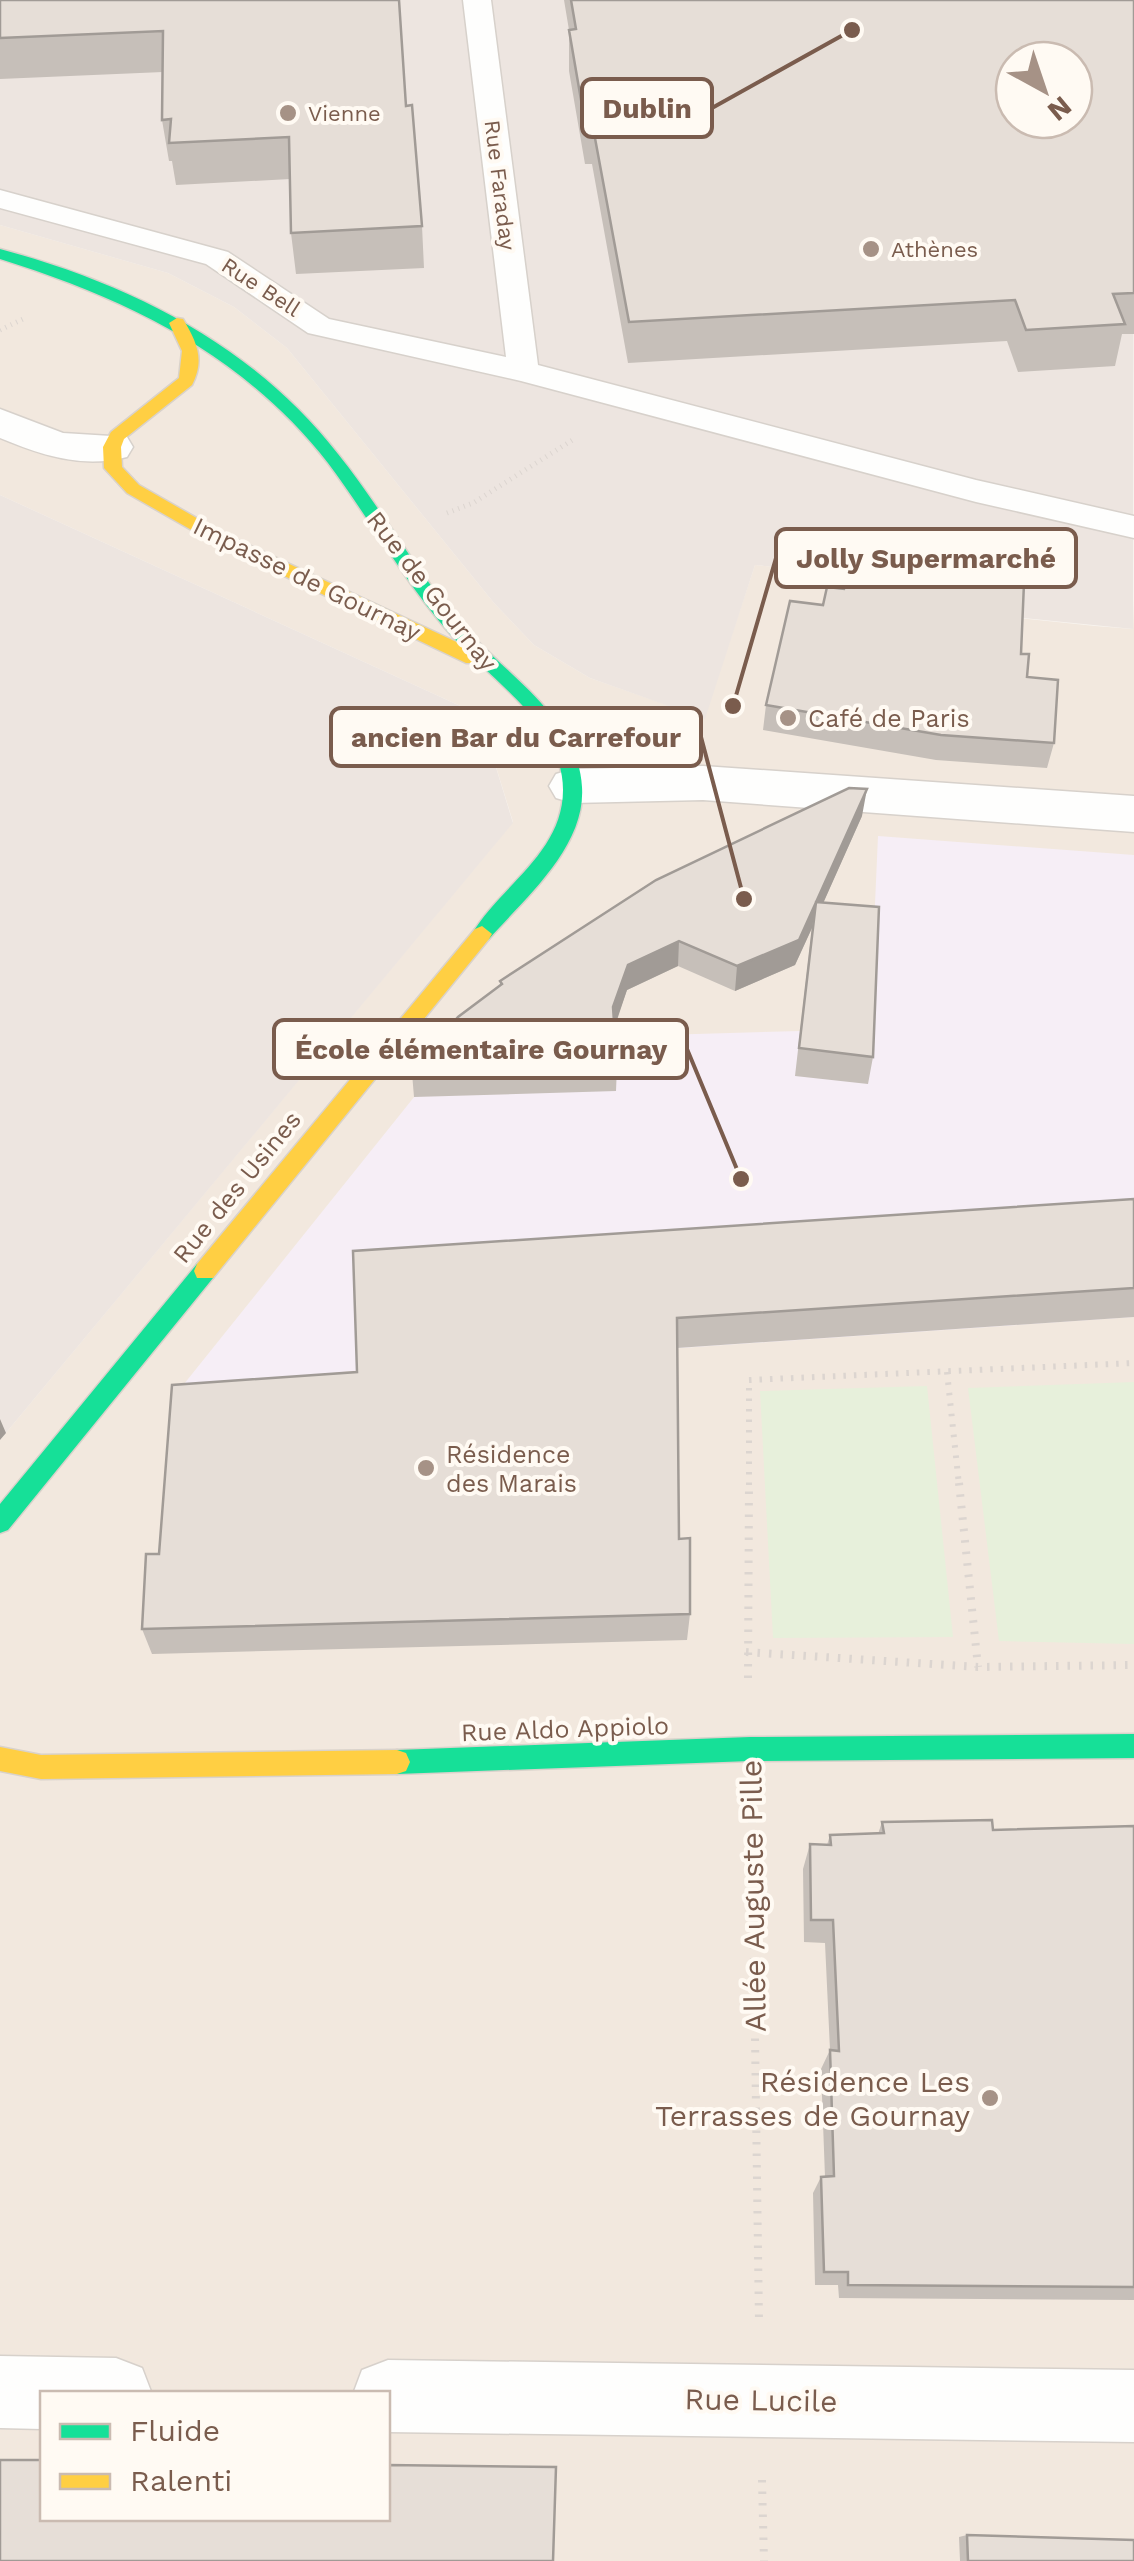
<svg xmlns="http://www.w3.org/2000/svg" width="1134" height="2561" font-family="'Work Sans',sans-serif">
<rect width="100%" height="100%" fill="#f9f5f0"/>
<path fill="#f2e8de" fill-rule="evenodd" d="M0,225l168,48 66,34 53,41 207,255 40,42 56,33 114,40 51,-153 151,14 -2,27 191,20 38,3 1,-29v1961h-1134v-1121l513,-618 -33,-107 -480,-220zM42,2394h346v124h-346z"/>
<path fill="#ede5e0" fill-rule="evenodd" d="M0,0h1134l-1,629 -230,-23 2,-27 -150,-14 -50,154 -115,-41 -56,-33 -40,-42 -207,-255 -53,-41 -66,-34 -168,-48zM1014,60h60v60h-60z
M0,495l480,220 33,108 -513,617z"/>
<path fill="#f6eef6" d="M878,836l256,19v462l-773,53 -181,19 279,-348 341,-10 69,9z"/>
<path fill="#e7f0db" d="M1134,1382v262l-135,-3 -31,-253z
M927,1386l26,251 -180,1 -13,-247z"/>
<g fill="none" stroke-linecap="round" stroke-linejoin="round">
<g stroke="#d7d1cb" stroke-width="3">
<path id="lane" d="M463,0h28l47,365 438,115 158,36v22l-158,-36 -455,-121 -213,-48 -102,-69 -206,-56v-18l228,62 101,67 177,38z"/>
</g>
<g stroke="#d7d1cb" stroke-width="3">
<path id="street" d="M0,409l63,24 64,4 6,10 -6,10c-45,12 -86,-2 -127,-19z
M703,766l431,30v36l-431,-32 -130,3 -17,-5 -7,-12 7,-12 17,-5z
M0,2356l116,2 26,10 10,26h-110v35l-42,-1z
M388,2360l746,10v72l-746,-10v-38h-35l9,-24z"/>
</g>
<g stroke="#d9d2cb" stroke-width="3">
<path id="fast" d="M0,249c131,35 254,97 338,205 44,55 79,119 125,172 42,48 115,91 119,161 4,60 -58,112 -93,152l-7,3 -10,-8c28,-48 91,-81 91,-144 0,-66 -73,-110 -112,-155 -47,-53 -81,-116 -123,-172 -84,-108 -200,-164 -328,-204z
M205,1262l8,2 3,7 -3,7 -205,252 -8,3v-29l197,-240z
M1134,1734v24l-384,3 -353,13 -9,-3 -4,-9 4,-9 9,-3 353,-13z"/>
</g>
<g stroke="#d9d2cb" stroke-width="3">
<path id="slow" d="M177,318l6,1c14,23 22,41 9,66l-68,54 -3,8 1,20 17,18 82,47 259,121v10h-14l-257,-123 -82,-47 -23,-25 -1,-21 8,-15 68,-54 3,-27 -13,-28z
M482,926l10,8 -3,5 -276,339h-16l-3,-7 3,-7 278,-335z
M0,1747l41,8 356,-5 9,3 4,9 -4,9 -9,3 -356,5 -41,-8z"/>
</g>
<path stroke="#dcd5d0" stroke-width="5" stroke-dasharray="1 5" stroke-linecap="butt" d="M0,330l23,-11
M447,513l26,-10 101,-64"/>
<path stroke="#dcd5d0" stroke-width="6" stroke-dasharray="2.5 8" stroke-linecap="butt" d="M947,1372l12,113
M749,1485v-105l385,-17"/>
<path stroke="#dcd5d0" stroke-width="8" stroke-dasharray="2.5 9" stroke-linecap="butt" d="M959,1483l19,184
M746,1652l232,15 156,-2
M748,1678l1,-195
M752,1820l7,503
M762,2480l2,81"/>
<use href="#lane" fill="#fefefd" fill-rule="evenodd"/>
<use href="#street" fill="#fefefd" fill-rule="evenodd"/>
<use href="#fast" fill="#16e098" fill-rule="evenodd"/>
<use href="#slow" fill="#ffcf43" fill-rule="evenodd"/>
</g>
<path fill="#c6bfb9" d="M0,0h399l7,106 16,120 2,42 -128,6 -5,-41 -1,-54 -114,6 -4,-24h-3l-7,-41 1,-48 -163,7z
M564,0h570v334h-12l-7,32 -97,6 -11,-31 -379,22 -36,-199h-7l-16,-93v-41z
M907,578l114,76 6,23 27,66 -7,25 -111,-8 -173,-30 3,-25 57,-100 21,-16z
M862,816l-39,87 50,154 -5,27 -73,-8 17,-148 -17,37 -60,26 -57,-25 -51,24 -13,36 3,40 -1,25 -202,6 -2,-24 88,-87v-5z
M1134,1199v118l-457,31 2,191 11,75 -3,26 -535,14 -10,-25 17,-75 198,-182z
M882,1822l111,8 141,-4v474l-295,-2 -1,-13h-23l-2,-92 8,-16h4l-4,-108 9,-19 -5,-107 -21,-1 -1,-73 7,-25 17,1 3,-10 48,-1z
M967,2535l167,26h-174l-1,-24z"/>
<path fill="#a19b96" d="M867,789l-5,27 -49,110 3,-24z
M816,902l-4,26 -17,37 -60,26 2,-25z
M679,941l-1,25 -51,24 -14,42v-25l15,-42z
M0,1419l6,14 -6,7z"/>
<path fill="#e6ded7" stroke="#a19b96" stroke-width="2.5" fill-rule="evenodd" d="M0,0h399l7,106 6,-1 10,121 -131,7 -2,-96 -120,6 2,-24 -9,1 1,-89 -163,7z
M571,0h563v293l-21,1 12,30 -99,6 -11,-30 -386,22 -37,-200 -7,1 -16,-93 7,-1zM1014,60h60v60h-60z
M854,548l56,5 -3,25 117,5 -3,71h8l-2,23 31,3 -4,63 -113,-8 -175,-30 24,-104 33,4 4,-18 17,2z
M849,788l18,1 -68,151 -62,26 -58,-25 -51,24 -15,42 4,59 -205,7 46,-56 44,-33 -2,-3 156,-101z
M816,902l63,5 -6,150 -74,-9z
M1134,1199v89l-457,30 2,221 11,-1v76l-548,15 4,-75h13l13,-169 185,-13 -4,-121z
M992,1820l1,10 141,-4v461l-286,-2v-13h-24l-3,-95 13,-1 -4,-126 9,1 -6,-131h-22l-1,-76 21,1 -1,-10 54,-2 -2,-11z
M0,2460h42v58h346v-53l168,2 -3,94h-553z
M967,2535l167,5v21h-166z"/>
<g fill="#a69286" stroke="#fffaf3" stroke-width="4">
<circle cx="288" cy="113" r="10"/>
<circle cx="871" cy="249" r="10"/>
<circle cx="788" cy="718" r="10"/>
<circle cx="426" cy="1468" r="10"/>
<circle cx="990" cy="2098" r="10"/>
</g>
<g text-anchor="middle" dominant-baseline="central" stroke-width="8" stroke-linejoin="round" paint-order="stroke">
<g font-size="22" fill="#7a5c4d" stroke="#fffaf3" text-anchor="start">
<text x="308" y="113">Vienne</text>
<text x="891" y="249">Athènes</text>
</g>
<g font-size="22" fill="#7a5c4d" stroke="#fffaf3">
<text transform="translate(500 185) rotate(83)">Rue Faraday</text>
<text transform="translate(261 287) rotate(33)">Rue Bell</text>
</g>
<g font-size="25" fill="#7a5c4d" stroke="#fffaf3">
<text transform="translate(307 579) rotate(26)">Impasse de Gournay</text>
<text transform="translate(432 591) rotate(52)">Rue de Gournay</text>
<text transform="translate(237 1187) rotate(-51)">Rue des Usines</text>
<text transform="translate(565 1729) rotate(-2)">Rue Aldo Appiolo</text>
</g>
<g font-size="25" fill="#7a5c4d" stroke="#fffaf3" text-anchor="start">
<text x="808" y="718">Café de Paris</text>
<text x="446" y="1454">Résidence<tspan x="446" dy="29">des Marais</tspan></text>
</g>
<g font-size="30" fill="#7a5c4d" stroke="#fffaf3">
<text transform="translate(753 1896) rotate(-91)">Allée Auguste Pille</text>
<text transform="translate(761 2400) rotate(1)">Rue Lucile</text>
</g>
<g font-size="30" fill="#7a5c4d" stroke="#fffaf3" text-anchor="end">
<text x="970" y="2081">Résidence Les<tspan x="970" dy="34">Terrasses de Gournay</tspan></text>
</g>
</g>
<path fill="none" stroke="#7a5c4d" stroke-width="4" d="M852 30L712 108M733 706L776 558M744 899L701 737M741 1179L687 1049"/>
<g fill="#7a5c4d" stroke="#fffaf3" stroke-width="4">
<circle cx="852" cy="30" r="10"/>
<circle cx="733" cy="706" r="10"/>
<circle cx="744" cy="899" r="10"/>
<circle cx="741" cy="1179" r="10"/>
</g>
<g fill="#fffaf3" stroke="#7a5c4d" stroke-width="4">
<rect x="582" y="79" width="130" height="58" rx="10"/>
<rect x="776" y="529" width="300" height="58" rx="10"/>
<rect x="331" y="708" width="370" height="58" rx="10"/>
<rect x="274" y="1020" width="413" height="58" rx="10"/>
</g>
<g font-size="28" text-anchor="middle" font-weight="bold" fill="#7a5c4d">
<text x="647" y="118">Dublin</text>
<text x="926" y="568">Jolly Supermarché</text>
<text x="516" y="747">ancien Bar du Carrefour</text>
<text x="481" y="1059">École élémentaire Gournay</text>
</g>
<rect x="40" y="2391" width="350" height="130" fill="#fffaf3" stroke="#cabbb1" stroke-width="2.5"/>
<rect x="60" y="2424" width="50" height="15" fill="#16e098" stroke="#cabbb1" stroke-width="2.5"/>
<text x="130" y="2441" font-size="30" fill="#7a5c4d">Fluide</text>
<rect x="60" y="2474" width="50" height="15" fill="#ffcf43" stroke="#cabbb1" stroke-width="2.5"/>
<text x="130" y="2491" font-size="30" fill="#7a5c4d">Ralenti</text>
<g transform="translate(1044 90) rotate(140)"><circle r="48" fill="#fffaf3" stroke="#cabbb1" stroke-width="2.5"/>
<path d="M0-8L18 38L0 25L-18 38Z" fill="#a69286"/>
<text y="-15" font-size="28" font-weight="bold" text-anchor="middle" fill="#7a5c4d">N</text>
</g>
</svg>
